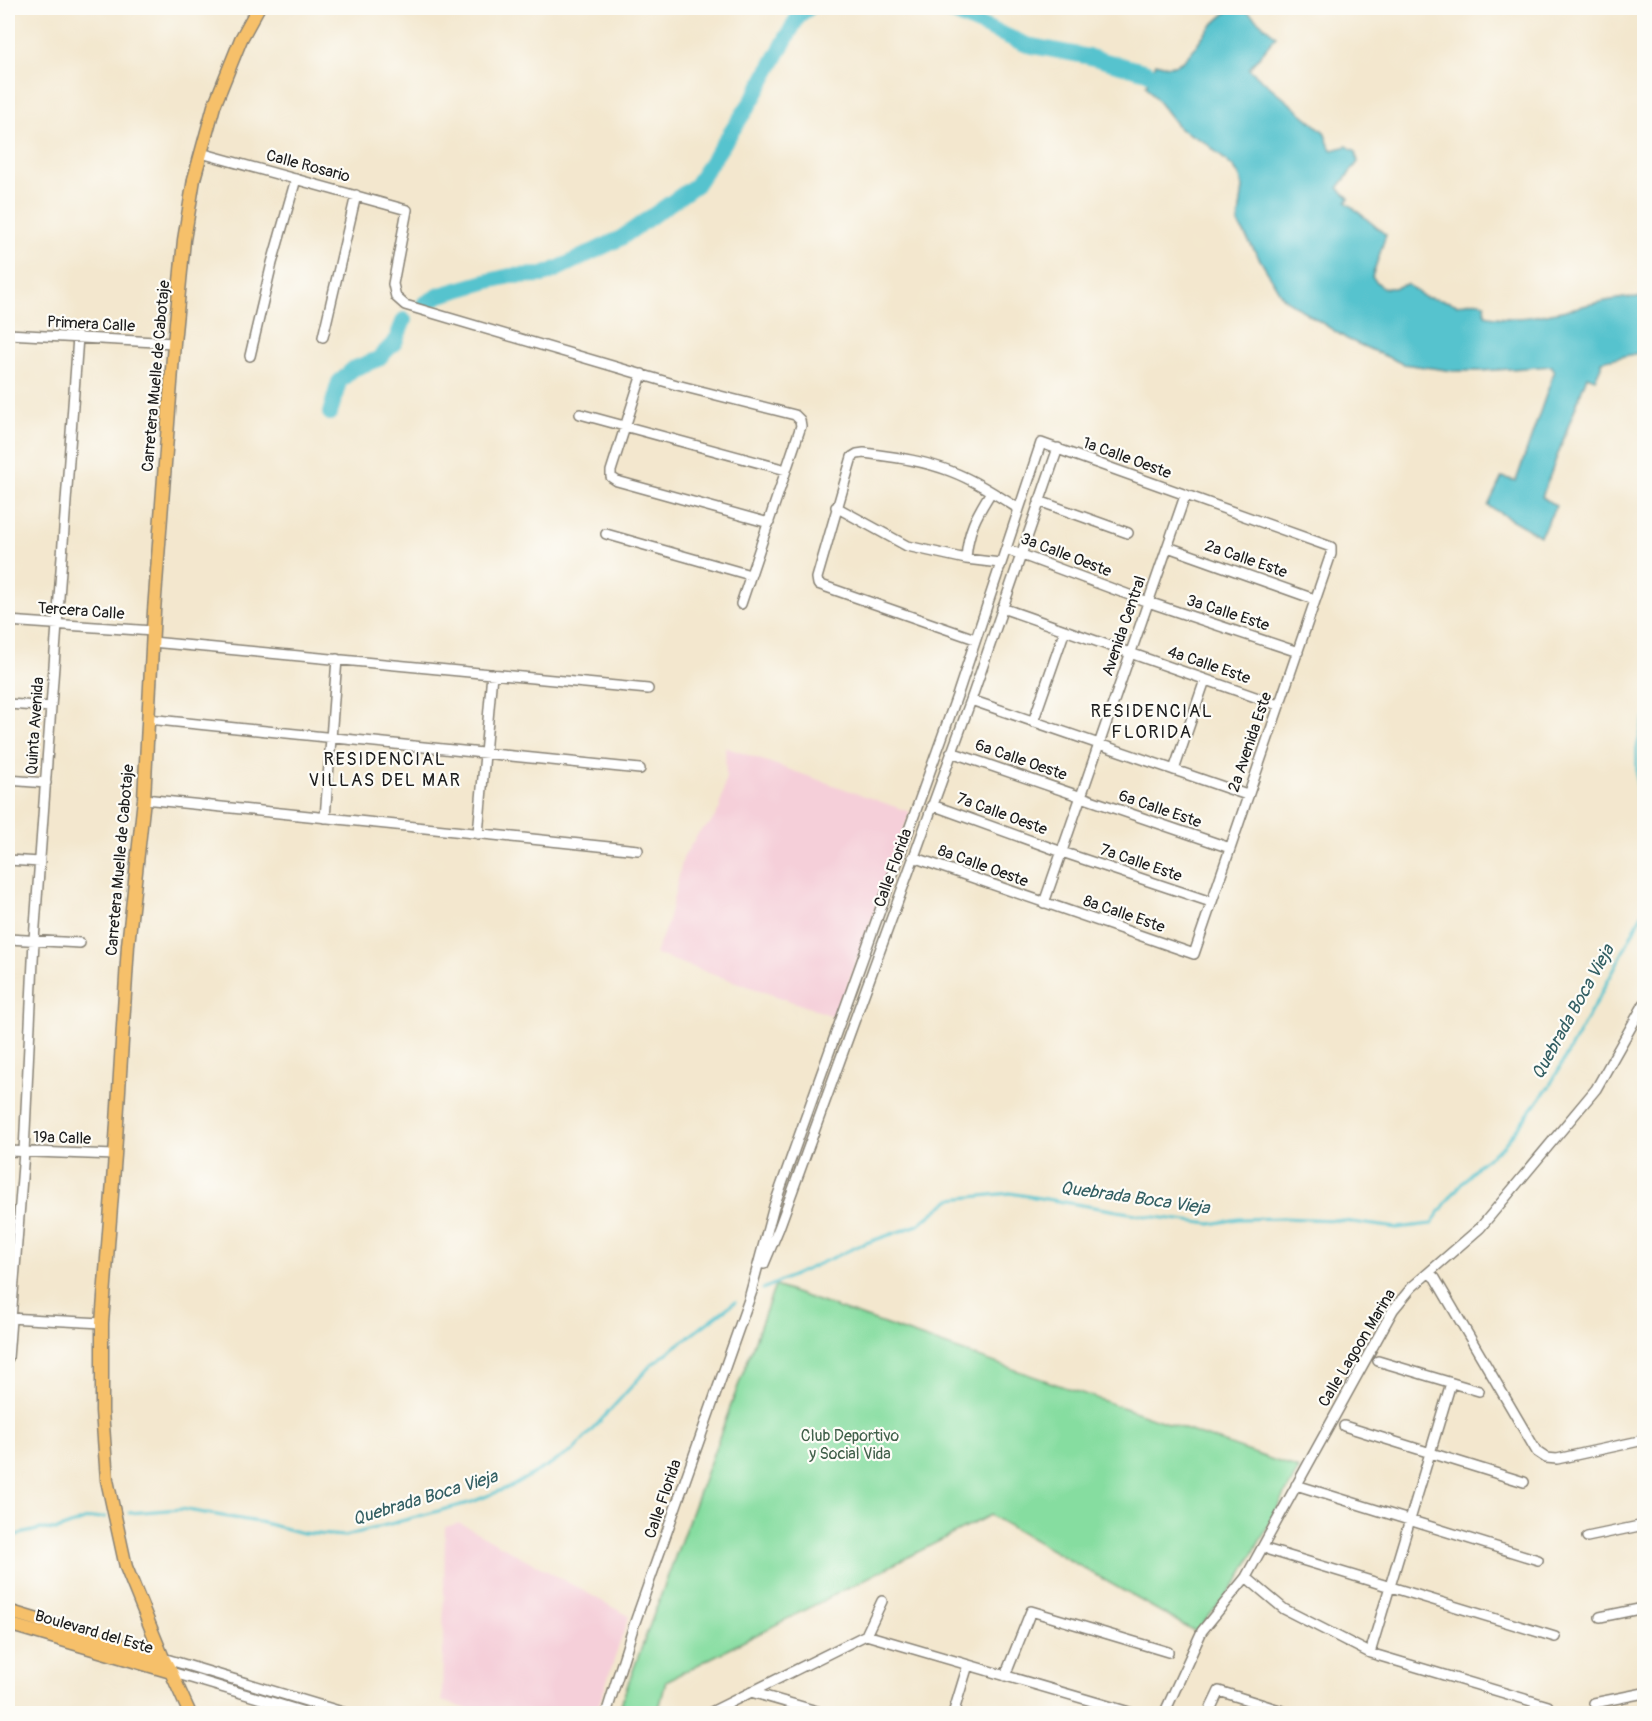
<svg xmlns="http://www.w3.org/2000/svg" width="1652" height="1721" font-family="Pangolin,sans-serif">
<rect width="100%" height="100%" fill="#fdfcf7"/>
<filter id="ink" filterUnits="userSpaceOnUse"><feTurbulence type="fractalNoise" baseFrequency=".0167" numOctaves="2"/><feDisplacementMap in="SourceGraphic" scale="12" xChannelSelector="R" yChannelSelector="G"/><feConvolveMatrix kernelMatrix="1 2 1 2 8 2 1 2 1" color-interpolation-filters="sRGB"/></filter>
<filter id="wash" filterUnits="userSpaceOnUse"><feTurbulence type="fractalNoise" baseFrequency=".008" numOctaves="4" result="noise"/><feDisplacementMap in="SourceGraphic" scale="24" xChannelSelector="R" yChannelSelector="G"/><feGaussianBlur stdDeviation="1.35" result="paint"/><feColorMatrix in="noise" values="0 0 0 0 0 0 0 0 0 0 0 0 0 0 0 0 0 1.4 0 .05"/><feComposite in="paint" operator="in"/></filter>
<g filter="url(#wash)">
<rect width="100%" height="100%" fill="#f3e7ce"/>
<path fill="#f5cfd9" d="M725,747l185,65 -74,205 -181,-63 13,-32 15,-64 16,-26 12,-9 9,-15 6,-32z
M460,1523l169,93 -33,97h-116l-38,-12 3,-174z"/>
<path fill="#86dda0" stroke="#517c5e" stroke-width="1.5" d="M775,1286l524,183 -61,112 -42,51 -206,-117 -324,166 -8,32 -41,1z"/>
<path fill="#56c3ce" stroke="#397075" stroke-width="1.5" d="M1232,8h11l33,28 -27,33 75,63 6,16 3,2 14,-4 9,6 2,10 -20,26 11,10 -3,4 40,33 -14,42 11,11h11l13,-4 17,13 26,5 7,3c9,-2 19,-6 28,-1v11c49,13 108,-19 159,-18v55l-43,9v5l-6,13 -8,-3 -45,121 14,9 -16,30 -52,-30 14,-29 14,4 38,-109 -2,-6 -71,5h-28l-50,-7 -56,-25 -64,-41 -45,-75 5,-35 -3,-11 -6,-9 -28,-25 -26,-14 -34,-43 10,-23c29,11 35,-14 51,-32 7,-9 17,-16 25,-23z"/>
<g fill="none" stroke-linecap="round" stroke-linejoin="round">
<path stroke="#56c3ce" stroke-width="3" d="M1644,719l-7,29v50l7,39
M763,1289l100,-45 55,-19 33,-26 59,-6 137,23 64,8 27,-5 44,-1 54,2 61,8 34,-4 20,-28 27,-31 25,-19 46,-59 66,-119 29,-58
M129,1513l52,-4 83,14 38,10 43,3 127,-34 40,-16 61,-35 78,-86 84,-63
M8,1537l33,-8 16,1 30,-11 18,-2"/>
<path stroke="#56c3ce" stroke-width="16" d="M942,8l85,37 63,12 57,15 22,13
M424,304l16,-9 45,-13 25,-6 33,-1 12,-5 66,-32 75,-53 57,-86 46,-84 10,-7
M330,413l9,-31 14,-13 25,-10 17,-17 9,-22"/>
</g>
</g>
<g filter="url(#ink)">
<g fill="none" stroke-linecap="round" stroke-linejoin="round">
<g stroke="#888275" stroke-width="12">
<path id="minor" d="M201,153l206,57 -14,74 3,13 9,8 272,80 118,30 5,5 1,6 -60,178
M8,334l166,9
M323,337l33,-142
M250,356l22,-93 24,-84
M642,374l-31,97v6l6,4 152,42
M580,414l206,56
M1039,501l89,32
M836,507l71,39 59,13 34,4
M606,534l144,41
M1168,547l146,52
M1006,549l142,53 150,50
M966,559c2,-29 10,-43 25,-67
M1002,608l276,97
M8,621l145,10
M975,639l-157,-55 -1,-6 35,-121 5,-3 7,-1c29,4 58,7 86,18 24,9 47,24 69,38
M152,642l496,47
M971,700l276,95
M8,704l43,3
M148,719l492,50
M1033,722l32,-92
M951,752l279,96
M1174,770l31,-90
M8,780l38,3
M144,799l494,51
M932,805l130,47 149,50
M325,818l12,-159
M478,834l14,-160
M8,860l32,2
M1044,903l141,-407
M8,939l72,4
M8,1151l107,4
M764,1264l15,-36 192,-528 87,-252
M1429,1273l6,5 102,174 9,6 11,1 87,-19
M750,1295l24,-89 184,-513 83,-250 290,104v7l-137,400 -281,-97
M8,1318l94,5
M8,1358l16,-206 10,-212 44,-603
M1378,1361l101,30
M1344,1426l180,56
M1296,1485l242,75
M1587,1537l57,-12
M1269,1550l286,87
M1246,1577l38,32 86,44 178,53
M1600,1617l44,-9
M866,1635l270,79
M1370,1653l81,-270
M163,1658l186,56
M171,1672l140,42
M1005,1676l26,-65 137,41
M751,1692l76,22
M1594,1703l50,-10
M606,1714l28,-89 118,-334
M707,1714l159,-79 16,-34
M953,1714l15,-49
M1164,1714l38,-83 44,-54 147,-267 19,-23 68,-59 116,-139 48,-85
M1208,1714l11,-23 73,23"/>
</g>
<g stroke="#888275" stroke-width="15">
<path id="major" d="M8,1611l155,47
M8,1624l163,48
M190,1714l-19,-42 -8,-14 -37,-91 -19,-87 -5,-69v-88l13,-168 13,-210 16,-146 10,-188 20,-268 10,-103 10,-61 20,-73 27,-67 17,-31"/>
</g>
<use href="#minor" stroke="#fff" stroke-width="9"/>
<use href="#major" stroke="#f6c06b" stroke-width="12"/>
</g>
</g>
<g text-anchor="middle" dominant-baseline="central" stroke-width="4.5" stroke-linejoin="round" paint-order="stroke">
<g font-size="16" fill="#1c1c1c" stroke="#fdfcf7">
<text transform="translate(308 166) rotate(15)">Calle Rosario</text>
<text transform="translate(91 324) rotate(3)">Primera Calle</text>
<text transform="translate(156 376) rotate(-85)">Carretera Muelle de Cabotaje</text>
<text transform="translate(1127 458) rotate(20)">1a Calle Oeste</text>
<text transform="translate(1066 555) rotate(21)">3a Calle Oeste</text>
<text transform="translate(1246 559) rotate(19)">2a Calle Este</text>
<text transform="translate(81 611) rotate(4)">Tercera Calle</text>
<text transform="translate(1228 613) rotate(18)">3a Calle Este</text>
<text transform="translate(1124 626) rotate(-71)">Avenida Central</text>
<text transform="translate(1209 665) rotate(19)">4a Calle Este</text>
<text transform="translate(35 726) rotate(-86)">Quinta Avenida</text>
<text transform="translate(1250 742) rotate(-71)">2a Avenida Este</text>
<text transform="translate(1021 760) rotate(19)">6a Calle Oeste</text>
<text transform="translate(1160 809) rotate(19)">6a Calle Este</text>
<text transform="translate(1002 814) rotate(20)">7a Calle Oeste</text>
<text transform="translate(120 860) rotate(-85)">Carretera Muelle de Cabotaje</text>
<text transform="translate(1141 863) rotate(19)">7a Calle Este</text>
<text transform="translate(983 866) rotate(20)">8a Calle Oeste</text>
<text transform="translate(893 868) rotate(-70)">Calle Florida</text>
<text transform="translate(1124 914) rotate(19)">8a Calle Este</text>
<text transform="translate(62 1138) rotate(2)">19a Calle</text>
<text transform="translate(1357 1348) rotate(-59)">Calle Lagoon Marina</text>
<text transform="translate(663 1499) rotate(-71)">Calle Florida</text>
<text transform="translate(94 1632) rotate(16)">Boulevard del Este</text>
</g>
<g font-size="16" fill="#41604a" stroke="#fdfcf7">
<text x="850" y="1436">Club Deportivo<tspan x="850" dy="18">y Social Vida</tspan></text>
</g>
<g font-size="18" letter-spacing="1.5" fill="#1c1c1c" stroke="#fdfcf7">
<text x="1152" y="711">RESIDENCIAL<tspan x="1152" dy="21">FLORIDA</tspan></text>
<text x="385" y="759">RESIDENCIAL<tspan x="385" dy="21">VILLAS DEL MAR</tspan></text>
</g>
<g font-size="18" font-style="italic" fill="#335f63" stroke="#fdfcf7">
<text transform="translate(1573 1012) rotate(-61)">Quebrada Boca Vieja</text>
<text transform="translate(1135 1198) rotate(8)">Quebrada Boca Vieja</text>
<text transform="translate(425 1498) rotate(-17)">Quebrada Boca Vieja</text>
</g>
</g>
<rect width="1652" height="1721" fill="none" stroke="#fdfcf7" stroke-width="30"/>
</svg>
